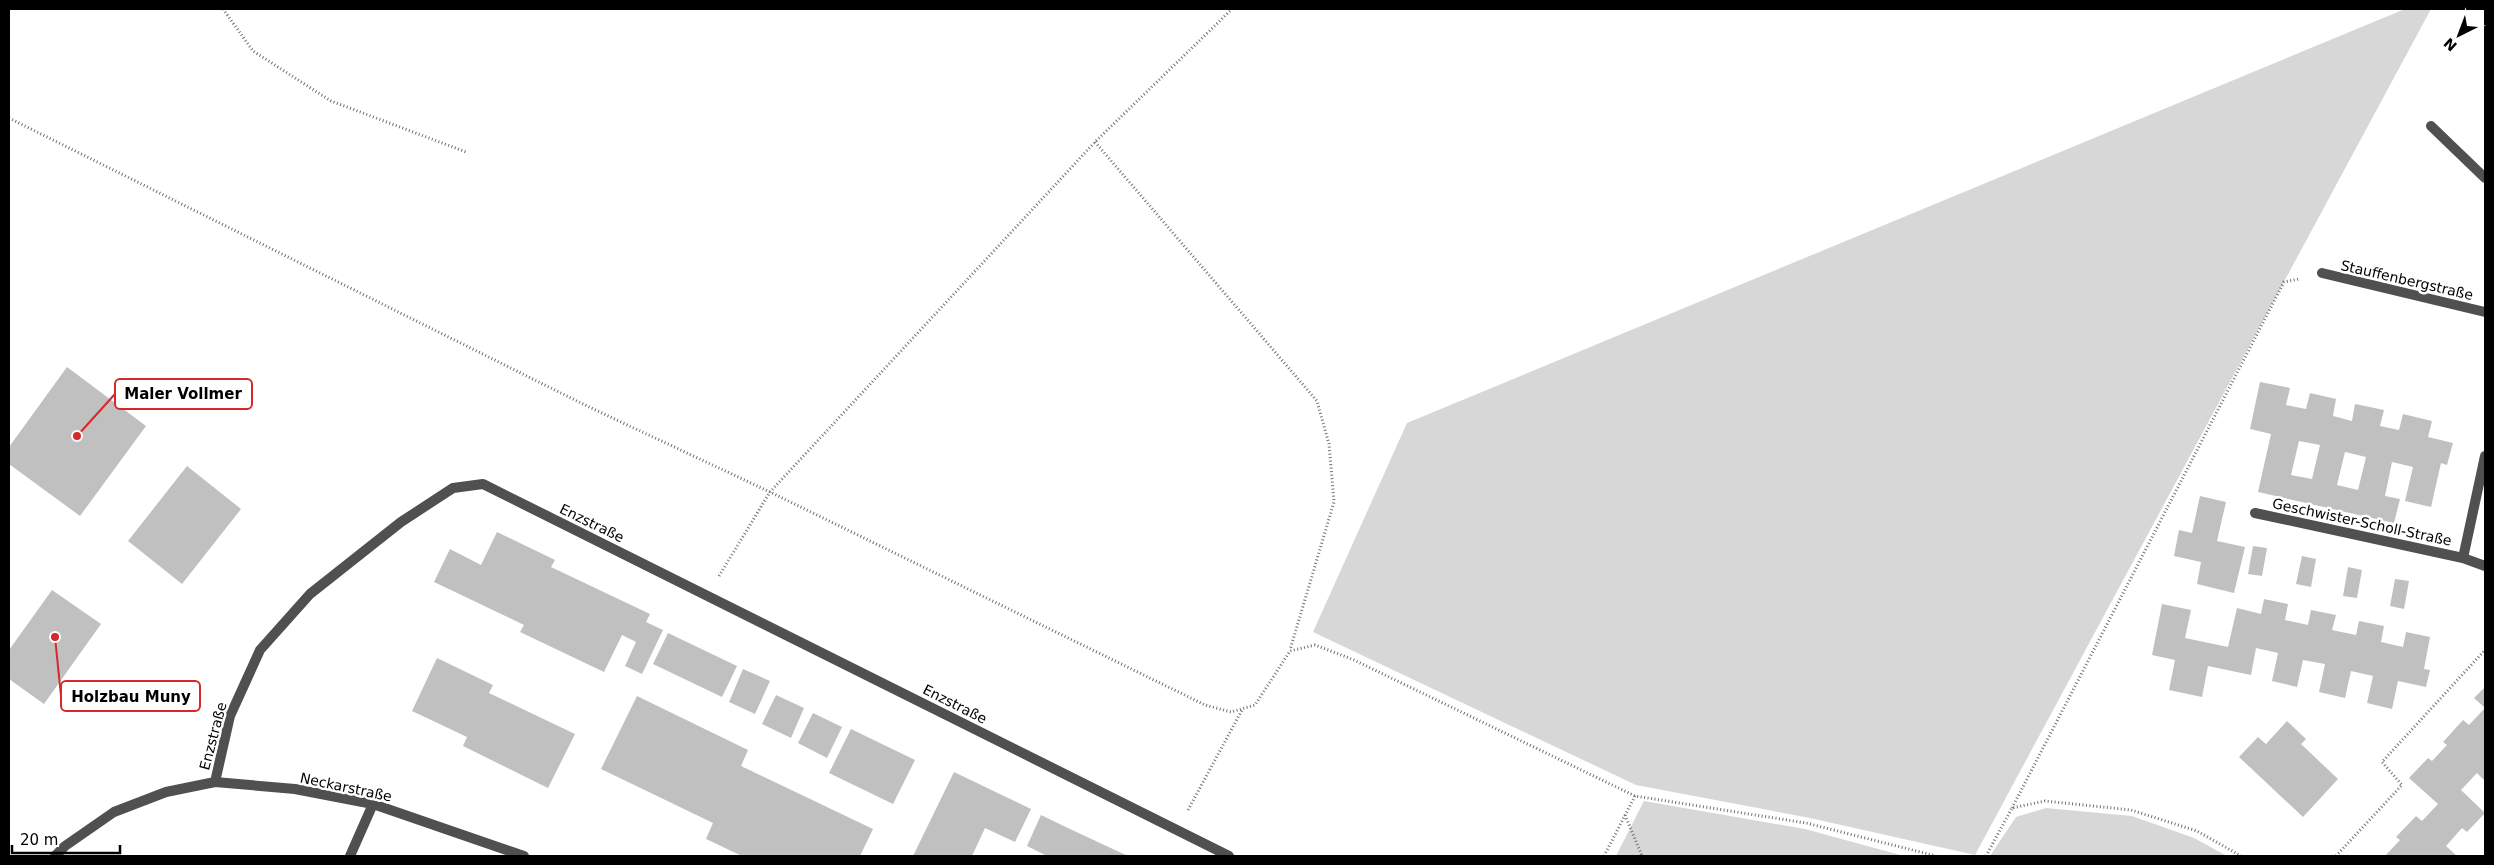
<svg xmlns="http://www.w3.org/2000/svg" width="2494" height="865" font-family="'DejaVu Sans',sans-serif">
<rect width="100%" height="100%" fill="#fff"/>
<path fill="#d7d7d7" d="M2405,9h26l-456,846 -165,-37 -174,-33 -323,-153 94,-209z
M1644,801l161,28 99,27h-288z
M2046,808l86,8 62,22 33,18h-237l26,-39z"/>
<path fill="#c0c0c0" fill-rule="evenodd" d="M67,367l79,59 -66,90 -71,-52v-17z
M2260,382l30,6 -4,17 20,4 4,-16 26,6 -3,17 19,5 3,-17 29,6 -4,16 19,4 4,-16 29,7 -4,16 25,6 -6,22 -6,-2 -10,44 -26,-6 8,-34 -21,-5 -7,34 15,3 -6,24 -136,-31 13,-58 -21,-5zM2299,441l21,4 -8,34 -21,-4zM2345,452l21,5 -8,33 -21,-5z
M187,466l54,43 -59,75 -54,-43z
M2200,496l26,6 -9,39 28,6 -11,46 -37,-9 4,-22 -27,-6 5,-26 13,3z
M497,532l58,28 -4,7 99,47 -4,8 17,8 -21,44 -17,-8 11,-24 -14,-7 -18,37 -84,-40 4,-7 -90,-43 16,-33 31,16z
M2253,546l14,2 -5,28 -14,-2z
M2302,556l14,3 -5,28 -15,-3z
M2348,567l14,3 -5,28 -14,-2z
M2395,579l14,2 -5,28 -14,-3z
M52,590l49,34 -57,80 -35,-25v-29z
M2264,599l24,5 -3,16 23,5 3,-15 25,5 -4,15 24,5 3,-14 25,5 -3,16 22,5 3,-15 24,5 -6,32 6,1 -4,17 -28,-6 -6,28 -25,-6 6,-27 -22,-5 -6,27 -26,-6 6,-28 -22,-4 -6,27 -25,-6 6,-28 -22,-5 -5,27 -43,-9 -6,31 -33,-7 6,-30 -23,-5 10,-51 29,6 -6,28 43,9 9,-39 24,6z
M668,633l69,33 -15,31 -69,-33z
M437,658l56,27 -4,8 86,41 -27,54 -85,-42 4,-9 -55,-26z
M743,669l27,12 -15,33 -26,-12z
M2485,687v94l-8,-8 -16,17 24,23 -18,19 -5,-4 -16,18 11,10h-72l15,-16 -4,-3 20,-21 6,5 16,-17 -29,-26 19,-20 4,3 15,-16 -4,-3 20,-22 6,5 16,-17 -11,-10z
M776,695l28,13 -13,30 -29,-14z
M637,696l111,54 -7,16 132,63 -13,27h-118l-36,-17 7,-16 -112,-54z
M813,713l29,14 -15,31 -29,-15z
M2287,721l19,18 -5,5 37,35 -35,38 -64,-60 19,-20 8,7z
M851,729l64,31 -22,44 -64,-31z
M954,772l77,37 -16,33 -30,-14 -13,28h-59z
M1041,815l29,14 58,27h-81l-20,-10z"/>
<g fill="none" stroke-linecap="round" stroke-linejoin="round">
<path stroke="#727272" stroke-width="3" stroke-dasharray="1 2.5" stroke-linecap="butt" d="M223,9l30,42 78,50 135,51
M9,118l578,288 183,86 435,213 26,7 24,-7 35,-54 25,-6 39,15 281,136 171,27 130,33
M1095,142l222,259 12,43 5,58 -44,148
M719,576l51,-84 325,-350 137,-133
M2012,808l272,-526 15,-3
M1188,810l54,-100
M1625,815l17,41
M1604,856l31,-60
M1986,856l26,-48 33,-7 86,9 66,21 44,25
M2336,856l66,-71 -20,-23 103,-112"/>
<path stroke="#505050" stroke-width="10" d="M2431,126l54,52
M350,856l23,-52"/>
<path stroke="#505050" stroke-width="10" d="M2322,273l163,39
M2255,513l208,45 22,-102
M2463,558l22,8
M215,782l15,-66 30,-66 50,-56 91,-72 52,-34 30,-4 746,372
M55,856l10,-10 49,-34 52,-20 49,-10 80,7 78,15 151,52"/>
</g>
<g text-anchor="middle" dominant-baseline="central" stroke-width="5" stroke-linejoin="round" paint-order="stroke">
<g font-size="14" fill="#000" stroke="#fff">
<text transform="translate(2407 280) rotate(13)">Stauffenbergstraße</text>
<text transform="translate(2362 522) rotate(12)">Geschwister-Scholl-Straße</text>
<text transform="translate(592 523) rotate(26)">Enzstraße</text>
<text transform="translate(955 704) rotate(27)">Enzstraße</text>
<text transform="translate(213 736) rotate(-75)">Enzstraße</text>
<text transform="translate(346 787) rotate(12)">Neckarstraße</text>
</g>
</g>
<path fill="none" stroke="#d62828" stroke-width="2" d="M77 436L115 394M55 637L61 696"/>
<g fill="#d62828" stroke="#fff" stroke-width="2">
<circle cx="77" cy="436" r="5"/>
<circle cx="55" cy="637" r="5"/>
</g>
<g fill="#fff" stroke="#d62828" stroke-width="2">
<rect x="115" y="379" width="137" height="30" rx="5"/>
<rect x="61" y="681" width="139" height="30" rx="5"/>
</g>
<g font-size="15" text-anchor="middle" font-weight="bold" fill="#000">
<text x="183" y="399">Maler Vollmer</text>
<text x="131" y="702">Holzbau Muny</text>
</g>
<rect width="2494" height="865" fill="none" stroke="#000000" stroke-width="20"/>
<g transform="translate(2459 35) rotate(222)" stroke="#ffffff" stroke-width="4" paint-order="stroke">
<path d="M0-4L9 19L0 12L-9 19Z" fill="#000000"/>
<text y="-8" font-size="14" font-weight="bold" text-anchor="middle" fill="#000000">N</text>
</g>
<path d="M12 845v8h108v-8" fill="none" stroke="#000000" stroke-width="2.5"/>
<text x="20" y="845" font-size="15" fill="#000000" stroke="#ffffff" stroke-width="4" paint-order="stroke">20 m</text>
</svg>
